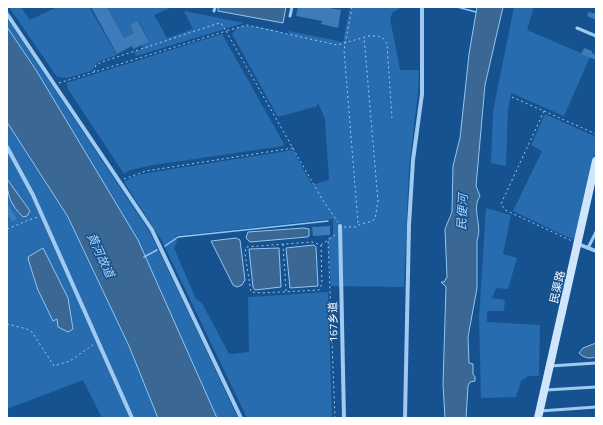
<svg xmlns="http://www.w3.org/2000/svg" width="603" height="425" font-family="'Titillium Web','Noto Sans SC',sans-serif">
<rect width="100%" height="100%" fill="#15528f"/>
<path fill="#276cae" d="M9,7h12l9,13 27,-13h32l28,48 -19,7 -7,9 -24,7 -10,-1z
M107,7l63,1 -16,7 13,23 26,-9 -9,-18 60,12 -108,33 -2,-4 9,-3 -1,-4 7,-3 -10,-21 -9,4 4,8 -10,5z
M350,7h52l-9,5 -3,6 10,52h19l-1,22 -9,77 -5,118 -73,-1 -3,-49 5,-1v-17l-158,17 2,6 -3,6 22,51 6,4 27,51 20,-2 -1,-55 80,-5 4,126h-85l-85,-177 -38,-59 10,-6 14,-3 145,-23 19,35 17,-5 -4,-61 -7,-16 -1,3 -39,11 -46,-83c3,-3 5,-7 10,-8 9,-1 39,4 47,9l-1,-4 55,11z
M514,7h20l-7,23 63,27 -26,59 -53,-23 -3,17 -2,56 -15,-3 2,-52z
M7,18l144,216 87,184h-22l-180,-348 -29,-43z
M222,34l62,110 -1,2 -130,19 -23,5 -6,4 -56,-85 -2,-6z
M545,114l51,23v12l-20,92 -63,-30 29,-60 -11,-6z
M7,122l61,95 61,129 29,72h-56l-19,-38 -76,29z
M486,208l25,7 -8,39 14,4 -9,31 -12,-1 -4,10 13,2 -1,11h-17v11l53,3 -1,51h-11l-7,5 -5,16 -35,1 -2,-80z"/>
<path fill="#3a6793" stroke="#92c6f3" d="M218,7h68l-3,16 -65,-12z
M477,7h26l-18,78 -9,101 4,10c-9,13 3,30 -3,44v48l-9,49 1,26 4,1v10l2,3v4l-5,1 -2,4 -2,32h-21l-2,-34 3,-97 -5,-5h3l3,-5 -2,-48 7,-17 1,-46 7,-28 9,-84z
M7,27l29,43 102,170 79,178h-59l-29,-72 -61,-129 -61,-95z
M7,179l23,32 -3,5 -4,1c-12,-12 -16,-21 -16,-38z
M304,228l5,1v7l-2,1 -57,5 -4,-4 2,-6z
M236,238l4,2 5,40 -3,5 -5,2 -4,-2 -22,-44z
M314,245l2,2 2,39 -28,2 -4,-40z
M43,248l25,50 5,31 -5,3 -10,-5 -1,-8 -4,2 -15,-31 -9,-28 -1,-5z
M279,248l2,39 -26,3 -2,-3 -4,-38z
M596,343v14c-7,2 -12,1 -17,-4l4,-5z"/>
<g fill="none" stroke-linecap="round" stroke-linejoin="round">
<path stroke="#92c6f3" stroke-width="1.5" d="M457,7l19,5
M165,246l13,-9 150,-16
M144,257l13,-7"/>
</g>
<path fill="#3d7cb8" d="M91,7h16l17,31 10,-5 -4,-8 8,-4 11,21 -16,7 -1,-3 -15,8z
M298,7h26l17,3 -3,18 -17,-4 1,-3 -26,-5z
M589,12l7,2v6l-9,-4z
M584,48l8,3v2l4,2v5l-15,-6z
M7,203l10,16 -5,3 -5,-8z
M330,226v9l-17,1 -1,-9z"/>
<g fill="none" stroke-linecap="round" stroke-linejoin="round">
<path stroke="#a0caf0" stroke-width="1" stroke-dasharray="2 3" stroke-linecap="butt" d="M352,7l-8,43 1,12 13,161
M94,72l2,-7 6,-3 114,-38 5,-1 5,8 21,-6 90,20 32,-9h9l6,3 3,5 5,74
M59,83l167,-52 96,168 16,23
M512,97l84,37
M544,111l-43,93 4,6 67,31
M124,179l22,-8 147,-23
M344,227h12c5,-5 13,-3 19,-8l3,-18 -14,-164
M7,229c11,-4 20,-9 31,-12
M335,235l-7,5 7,178
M283,244l3,47
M321,245l1,39 -3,6 -58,3 -10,-1 -6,-38 1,-7 66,-5 9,3 7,-5
M7,324l20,5 5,3 22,34 16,-5 24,-17"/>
<path stroke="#a0caf0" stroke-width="3" d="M214,11l1,-4
M290,16l2,-9
M577,28l19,8
M588,248l8,-16
M550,366l46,-3
M546,390l50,-3
M540,411l56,-4"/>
<path stroke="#a0caf0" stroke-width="4" d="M7,14l145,216 89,188
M7,147l26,48 99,223
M340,226l4,192
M578,244l18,7
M405,418l4,-193 4,-65 9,-66v-87"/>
<path stroke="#cee5fb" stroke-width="8" d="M538,418l58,-257"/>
</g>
<g text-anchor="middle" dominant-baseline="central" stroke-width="3" stroke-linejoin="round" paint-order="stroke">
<g font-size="11" fill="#fff" stroke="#15528f">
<text transform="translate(557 287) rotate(-77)">民渠路</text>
<text transform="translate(333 322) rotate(-91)">167乡道</text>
</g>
<g font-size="12" font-style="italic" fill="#acd4f8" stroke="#15528f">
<text transform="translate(462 212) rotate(-87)">民便河</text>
<text transform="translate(101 255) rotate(65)">黄河故道</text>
</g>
</g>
<rect width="603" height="425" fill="none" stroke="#ffffff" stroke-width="16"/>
</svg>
